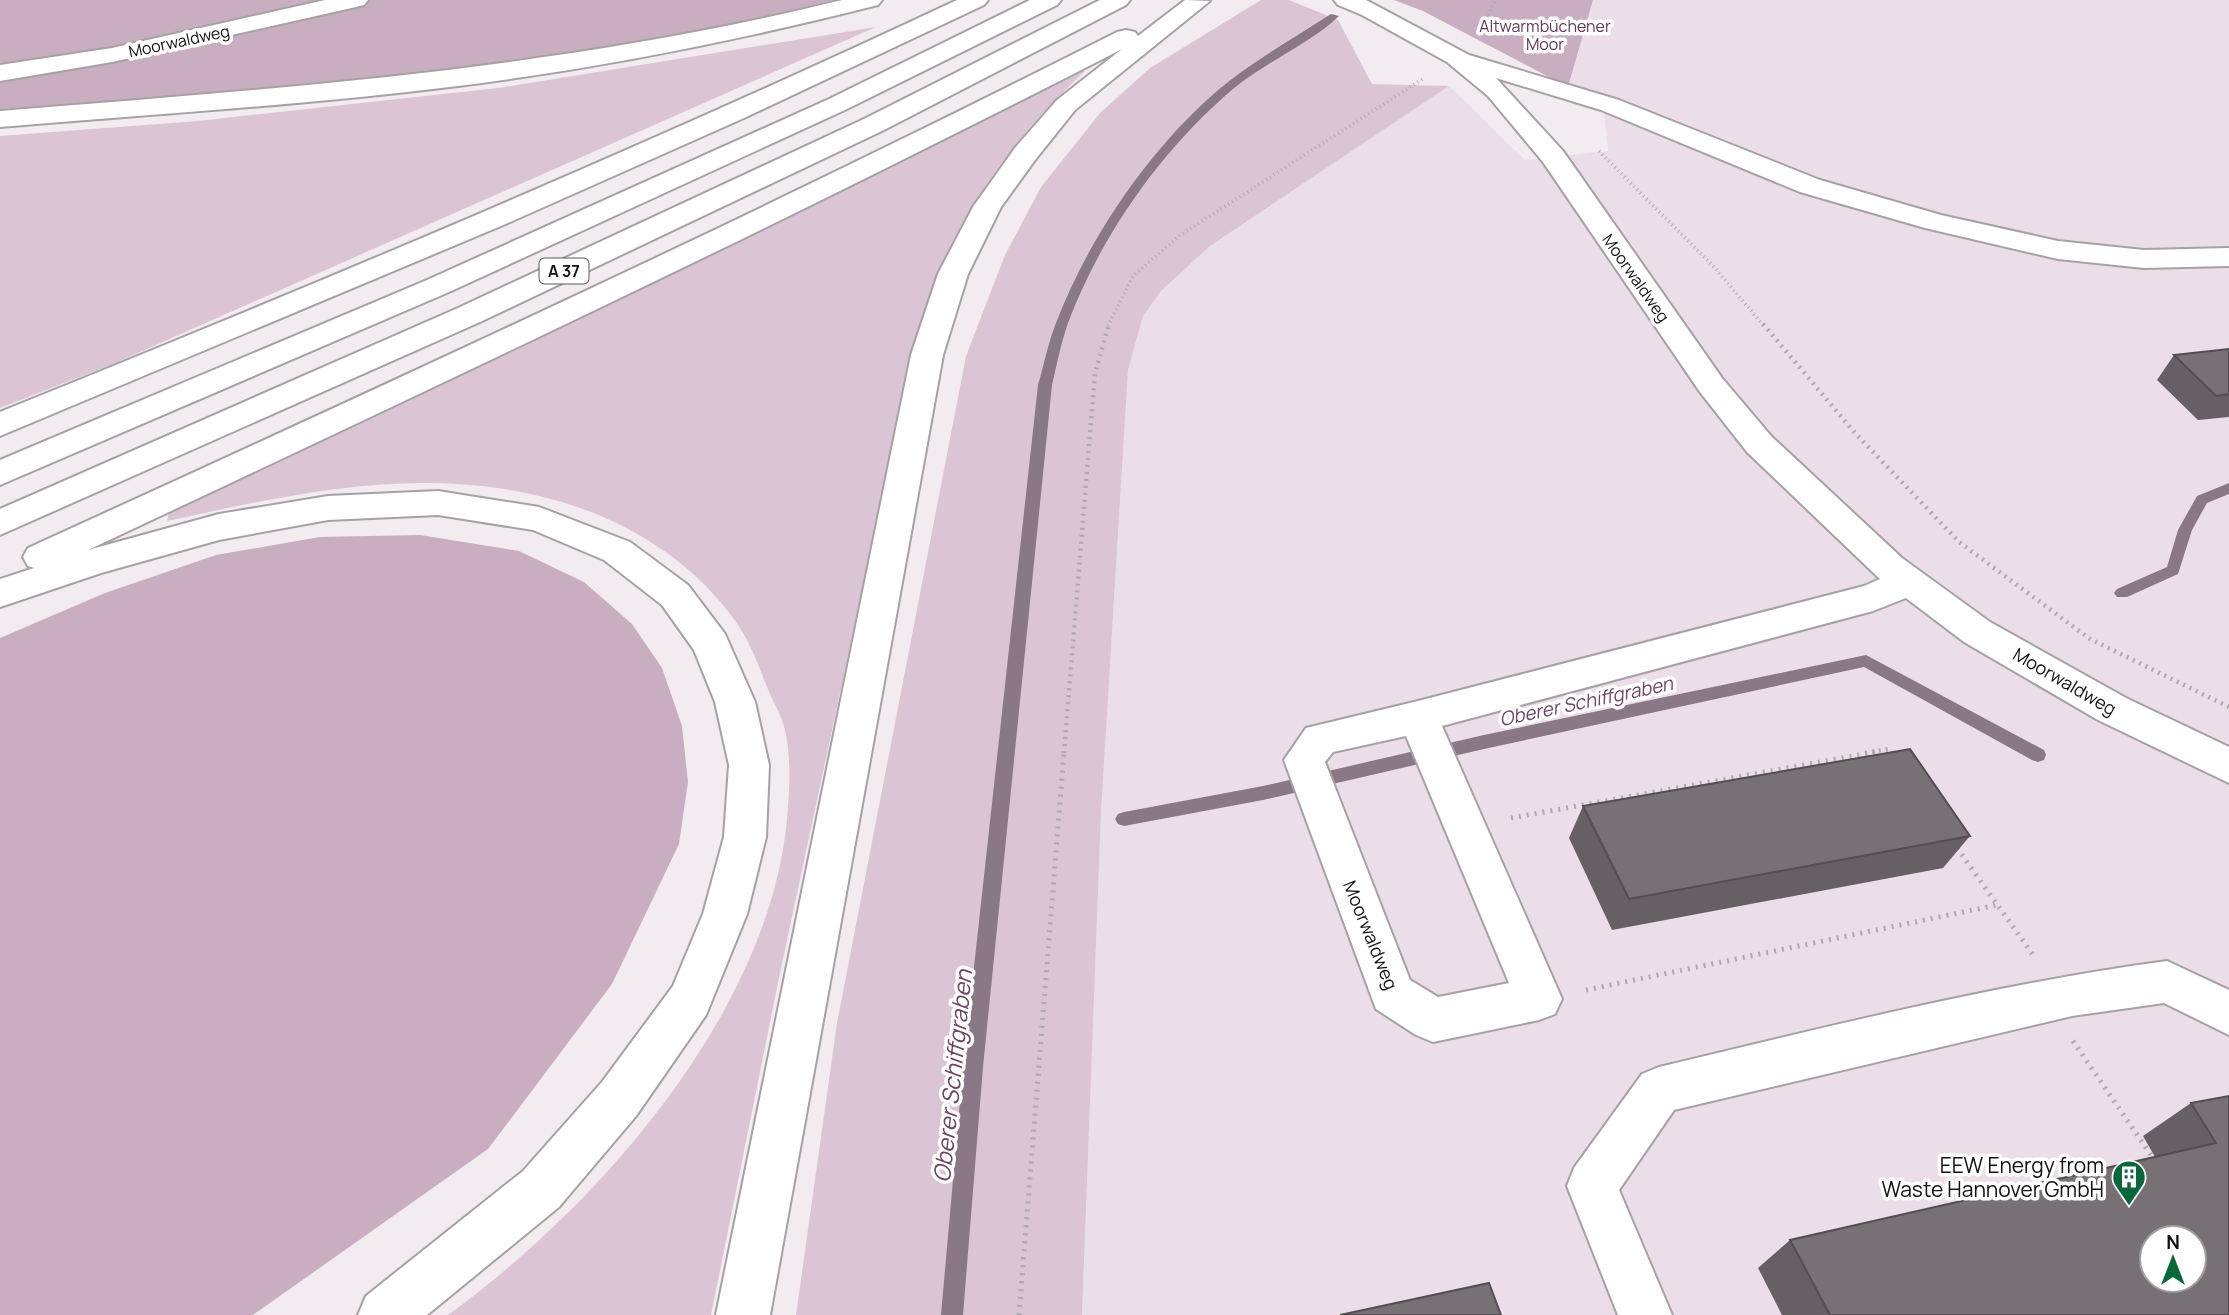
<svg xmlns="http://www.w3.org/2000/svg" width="2229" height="1315" font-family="Manrope,sans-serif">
<rect width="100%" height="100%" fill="#f2ebf0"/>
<path fill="#ecdee8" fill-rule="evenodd" d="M1593,0h636v1315h-1147l19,-502 27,-443 15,-54 18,-25 49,-45 239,-160 76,74 83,-9 -4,-40 -36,-24zM2152,1238h42v42h-42z"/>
<path fill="#dbc5d5" d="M1261,0h28l49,20 34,64 77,2 -239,160 -49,45 -18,25 -15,54 -27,443 -19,502h-286l41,-292 129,-667 39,-101 36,-68 59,-74 50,-45z
M876,27l-761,336 -115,45v-272l198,-15 300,-33z
M1079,68l6,3c-65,60 -119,130 -151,214 -9,23 -15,48 -22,72l-132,616 -69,342h-263c153,-111 329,-311 340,-509 2,-26 3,-60 -6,-86 -4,-11 -11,-22 -15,-33 -9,-23 -17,-45 -31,-65 -54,-76 -140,-119 -232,-133 -114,-18 -225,8 -337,32l2,-8c307,-141 610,-289 910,-445z"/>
<path fill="#c9aec2" d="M0,0h834c-272,69 -555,89 -834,109z
M1394,0h199l-25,87 -145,-76z
M420,535l99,16 65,31 48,42 30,44 20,58 6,56 -9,62 -67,140 -124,165 -235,166h-253v-677l105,-45 111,-38 104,-18z"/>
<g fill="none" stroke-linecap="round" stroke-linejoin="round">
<path fill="#8a7886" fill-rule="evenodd" d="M1331,14l8,2c-29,28 -74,46 -106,73 -71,60 -132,146 -165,234 -7,20 -11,41 -16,62l-69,682 -20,248h-22l22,-248 75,-682c6,-20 10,-42 18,-62 33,-87 99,-183 172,-241 32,-25 69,-46 103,-68z
M2229,483v11l-22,9 -15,27 -14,44 -51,23h-10l-3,-4 3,-4 50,-22 11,-37 19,-34z
M1866,655l178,95 2,5 -2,5 -6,2 -6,-2 -168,-93 -380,82 -221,51 -139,26 -6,-2 -3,-5 3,-5 6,-2 139,-26 221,-51z"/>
<g stroke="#a7a0a5" stroke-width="4">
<path id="minor" d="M325,0h43l-4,5 -8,2 -244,55 -112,19v-16l112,-17z
M1334,0h32l103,55 150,45 201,80 121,35 117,26 86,9 85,-2v18l-85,2 -86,-9 -133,-31 -125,-36 -199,-82 -105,-32 67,73 159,227 49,58 131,122 88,64 136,76 103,49v36l-131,-63 -134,-78 -58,-44 -33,13 -431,115 120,273 -7,15 -16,6 -106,22 -17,-7 -40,-26 -92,-249 22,-32 112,-27 446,-115 16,-7 -133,-127 -47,-60 -157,-230 -55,-66 -41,-34 -85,-47 -24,-10zM1406,736l103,247 -71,14 -28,-17 -85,-218 8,-10z
M2167,961l62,29v45l-65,-32 -92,13 -398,94 -55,80 53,125h-54l-51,-129 7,-18 68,-94 17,-7c168,-40 336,-83 508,-106z"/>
</g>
<g stroke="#a7a0a5" stroke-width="4">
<path id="highway" d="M842,0h40l-4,5c-138,35 -278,63 -420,81 -152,19 -305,28 -458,41v-16c283,-23 565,-42 842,-111z
M957,0h31l-4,5 -240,113 -243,108 -501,210v-24c322,-130 642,-264 957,-412z
M1030,0h31l-4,5 -210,104 -398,183 -449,193v-25l427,-180 402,-181z
M1100,0h30l-4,5 -242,125 -404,192 -480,213v-26l458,-201 408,-190z
M1185,0l25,1 -135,109 -40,50 -34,47 -33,67 -25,81 -173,960h-54l195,-960 27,-81 35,-67 42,-59 42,-48 65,-51c-340,175 -687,338 -1034,501l131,-36 109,-18 110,-5 101,16 91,35 58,43 37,49 30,68 14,63 -3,72 -19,77 -41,101 -70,101 -77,91 -132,108h-69l8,-19 157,-125 79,-89 71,-96 30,-72 21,-77 5,-72 -14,-63 -21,-52 -32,-45 -58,-45 -71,-30 -95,-15 -110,5 -109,20 -118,33 -101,34v-28l34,-11 -6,-2 -5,-9 5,-9c366,-167 731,-334 1089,-516l9,-2 9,2 3,4z"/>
</g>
<path stroke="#afa9ad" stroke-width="3.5" stroke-dasharray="1 3.5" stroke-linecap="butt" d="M1480,31l16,-31
M1599,151l115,116 50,59
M1108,326l25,-50 46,-40 245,-158"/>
<path stroke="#afa9ad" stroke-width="4.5" stroke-dasharray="2 5" stroke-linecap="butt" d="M1763,324l92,109 104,109 131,97 139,68
M1064,753l31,-380 14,-49
M1865,753l24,-4 3,4"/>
<path stroke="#afa9ad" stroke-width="5" stroke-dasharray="2 6" stroke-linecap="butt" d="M1891,752l3,5
M1511,818l364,-66
M1957,848l76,107
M1586,990l411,-85
M2073,1041l82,120
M1019,1315l45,-563"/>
<use href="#minor" fill="#fff" fill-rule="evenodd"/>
<use href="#highway" fill="#fff" fill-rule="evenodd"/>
</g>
<path fill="#666065" d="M2229,349v68l-31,3 -41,-40 17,-25z
M1583,806l387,30 -27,32 -331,62 -43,-92z
M2229,1096v219h-447l-24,-47 32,-28 365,-83 -12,-21 48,-33z"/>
<path fill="#777075" stroke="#534e52" stroke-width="2" fill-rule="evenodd" d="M2229,349v45l-13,2 -42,-41z
M1910,749l60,87 -341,63 -46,-93z
M2229,1096v219h-399l-40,-75 426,-97 -25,-40zM2152,1238h42v42h-42z
M1489,1283l12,32h-161z"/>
<defs>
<g id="building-pin" transform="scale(1.75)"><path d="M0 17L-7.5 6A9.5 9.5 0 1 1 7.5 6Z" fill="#09673b" stroke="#fff"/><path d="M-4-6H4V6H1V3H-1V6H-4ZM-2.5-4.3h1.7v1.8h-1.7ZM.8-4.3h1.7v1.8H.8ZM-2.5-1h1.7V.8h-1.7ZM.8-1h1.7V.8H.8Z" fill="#fff"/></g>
</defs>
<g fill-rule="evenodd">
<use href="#building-pin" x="2129" y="1177"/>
</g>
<g text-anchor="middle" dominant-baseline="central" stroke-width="7" stroke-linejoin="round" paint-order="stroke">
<g font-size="16" fill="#5f3856" stroke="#fff">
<text x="1545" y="26">Altwarmbüchener<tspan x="1545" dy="18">Moor</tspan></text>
</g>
<g font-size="16" fill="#121012" stroke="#fff">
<text transform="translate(179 41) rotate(-12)">Moorwaldweg</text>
<text transform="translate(1636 278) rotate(55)">Moorwaldweg</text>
</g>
<rect fill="#fff" stroke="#595859" stroke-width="2" x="539.5" y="258.5" width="49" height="25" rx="5"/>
<g font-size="16" font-weight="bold" fill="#121012">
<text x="564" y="271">A 37</text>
</g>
<g font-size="18" fill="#121012" stroke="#fff">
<text transform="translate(2065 681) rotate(30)">Moorwaldweg</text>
<text transform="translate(1371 935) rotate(68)">Moorwaldweg</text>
</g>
<g font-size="19" font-style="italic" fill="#6d4564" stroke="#fff">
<text transform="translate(1586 701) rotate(-12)">Oberer Schiffgraben</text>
</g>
<g font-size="21" fill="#121012" stroke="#fff" text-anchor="end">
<text x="2104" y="1165">EEW Energy from<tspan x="2104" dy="24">Waste Hannover GmbH</tspan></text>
</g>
<g font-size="23" font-style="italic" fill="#6d4564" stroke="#fff">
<text transform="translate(952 1076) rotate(-84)">Oberer Schiffgraben</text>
</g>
</g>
<g transform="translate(2173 1259)"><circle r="33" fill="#ffffff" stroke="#a09fa0" stroke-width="2"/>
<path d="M0-5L12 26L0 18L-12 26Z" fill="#09673b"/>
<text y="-10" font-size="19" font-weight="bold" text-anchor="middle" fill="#121012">N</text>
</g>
</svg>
